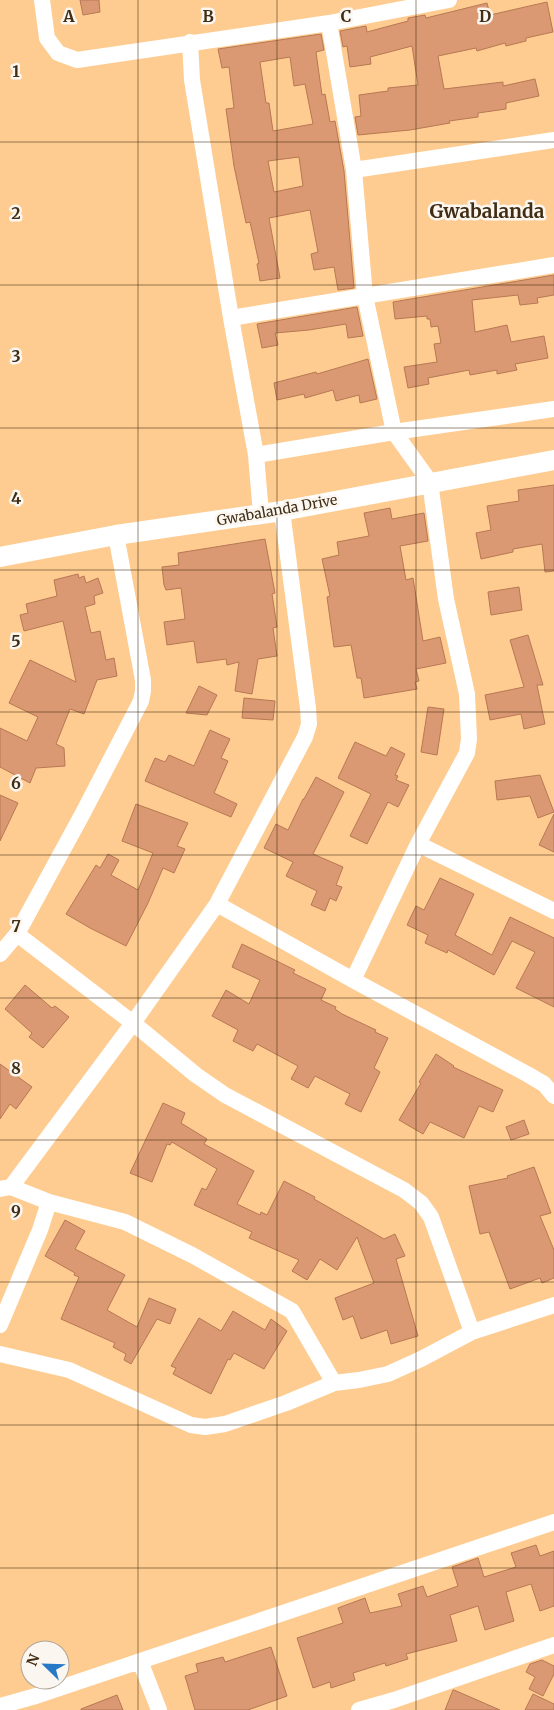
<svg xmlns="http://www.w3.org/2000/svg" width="554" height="1710" font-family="Merriweather,serif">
<rect width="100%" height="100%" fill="#fecc90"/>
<path fill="#da9972" stroke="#b77853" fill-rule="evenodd" d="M80,0h19l1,12 -17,3z
M547,2l6,30 -27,6v3l-20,5 -1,-3 -28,8 -1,-3 -38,8 6,33 59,-7v4l32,-7 4,17 -33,7v6l-28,4v4l-29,4 1,2 -40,7 -52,5 -3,-18 6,-1 -2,-21 29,-4v-3l30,-3 -6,-39 -42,11 1,7 -21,3 -3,-21 -4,1 -3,-16 26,-5 1,6 41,-11v-3l17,-3 1,3 61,-15 3,12z
M321,34l3,16 -8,2 6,43 3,-1 5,28 5,-1 9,50 10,117 -16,2 -4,-23 -20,3 -3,-16 7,-2 -8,-42 -41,8 11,60 -20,3 -3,-17 2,-1 -9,-41 -4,1 -12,-57 -8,-57 8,-1 -5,-41 -7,1 -4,-19zM290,57l4,29 11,-2 8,40 -40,7 -4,-28h-3l-6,-41zM299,157l4,29 -29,6 -6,-31z
M554,275v20l-17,3 1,5 -18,2 -2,-10 -46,5 3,32 32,-7 4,17 33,-6 4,22 -33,6 2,6 -20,4v-4l-27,5 -1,-5 -41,8 1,6 -21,4 -4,-21 33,-5 -3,-18 7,-1 -3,-17 -7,1 -1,-8h-3v-3l-32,3 -2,-17z
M357,307l6,29 -15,2 -2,-14 -37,6 -34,3 3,12 -16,3 -5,-24z
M368,359l9,40 -17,4 -1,-8 -23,6 -3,-11 -28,8 -1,-4 -27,6 -3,-17 42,-11 1,2z
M554,485v86l-9,1 -3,-28 -29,5v3l-32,7 -5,-26 15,-3 -4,-24 32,-5 -1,-11z
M390,508l2,11 32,-6 4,28 -28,5 6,34 7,-2 10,63 17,-4 6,26 -30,6 3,12 -4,1 2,7 -53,9 -3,-20h-4l-6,-33 -17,2 -7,-50 3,-1 -8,-37 17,-4 -2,-13 32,-6 -5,-23z
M265,539l10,54 -3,1 5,33 -4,1 4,28 -19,3 -6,35 -17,-3 4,-29 -12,3 -1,-6 -29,4 -3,-22 -27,4 -3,-23 21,-3 -4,-31 -15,2 -2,-5 -2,-18 17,-2 -1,-12z
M78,574l1,4 5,-2 2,7 12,-5 5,15 -9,3 1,8 -10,3 6,26 9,-2 6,29 8,-2 3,18 -20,4 -13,34 -14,-5 -14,35 8,4 1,18 -29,2 -6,15 -30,-16v-39l27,13 11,-24 -29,-14 21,-43 46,22 -13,-61 -39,10 -4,-16 8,-2 -2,-9 31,-8 -3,-16z
M519,587l3,23 -31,5 -3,-23z
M528,635l15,50h-6l8,39 -21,5 -3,-15 -31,6 -5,-25 39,-8 -14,-47z
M199,686l18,9 -10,20 -21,-2z
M244,698l31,3 -2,19 -31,-2z
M428,707l16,2 -7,46 -16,-3z
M210,730l20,9 -9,19 7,3 -14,32 23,11 -6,13 -86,-36 10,-23 10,4 4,-7 25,11z
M355,742l31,14 5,-9 14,7 -10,21 3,1 -2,4 13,5 -11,22 -10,-5 -21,42 -17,-8 21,-42 -33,-16z
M540,775l14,37 -16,6 -8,-22 -33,4 -2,-19z
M316,777l28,15 -31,62 30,13 -7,18 6,2 -6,14 -6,-3 -5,13 -14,-6 6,-14 -31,-15 7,-14 -29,-14 12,-24 12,6 15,-31h1z
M0,795l18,8 -18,38z
M136,804l52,19 -11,23 8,3 -11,24 -11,-5 -15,35 -22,43 -36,-18 -24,-14 30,-49 4,3 8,-14 11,6 -8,15 27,15 15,-37 -31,-12z
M554,814v38l-15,-7z
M440,878l34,16 -19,41 37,20 18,-38 44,21v69l-38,-19 19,-36 -23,-11 -18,34 -46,-25 -1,3 -22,-10 3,-8 -21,-10 9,-19 8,4z
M242,944l53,26 -2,3 33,16 -5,11 15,7 -1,2 7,5 34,16 -1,2 13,6 -14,30 6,4 -19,40 -16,-8 5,-10 -35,-18 -7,12 -17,-9 7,-13 -41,-22 -4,7 -20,-10 5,-11 -26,-14 14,-26 23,14 11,-24 -28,-13z
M25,985l27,23 3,-2 14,11 -26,31 -14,-11 3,-4 -27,-24z
M436,1054l18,12 -1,1 50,23 -10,22 -14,-6 -15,32 -34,-16 -7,12 -24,-14 22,-37 -2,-1z
M0,1064l32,23 -16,22 -6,-5 -10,15z
M163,1103l22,10 -4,10 26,16 -3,5 50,27 -17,33 23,11 1,-3 6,3 17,-34 31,16 -1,2 70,40 11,-5 10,22 -9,3 22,77 -27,8 -4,-14 -26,9 -8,-23 -10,4 -8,-22 39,-15 -17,-46 -20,33 -17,-11 -13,21 -15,-9 7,-11 -50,-22 3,-6 -58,-27 8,-17 4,2 11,-21 -45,-27 -2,3 -3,-1 -15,38 -22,-9z
M524,1120l5,14 -18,6 -5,-13z
M534,1167l17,46 -11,3 14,34v28l-12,5 -2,-5 -30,11 -21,-57 -9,2 -11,-48 39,-8 -1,-2z
M65,1220l20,11 -10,18 50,26 -18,35 30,17 12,-29 27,11 -6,15 -13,-5 -26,45 -7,-4 2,-6 -13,-7 2,-4 -54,-24 18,-42 -5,-2 1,-2 -30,-17z
M233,1311l32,19 6,-11 16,12 -23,38 -30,-16 -4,7 -2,-1 -17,35 -38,-20 3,-6 -5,-2 28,-48 22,13z
M536,1545l4,11 14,-5v55l-14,5 -9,-27 -25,8 8,29 -29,9 -7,-24 -28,9 7,26 -51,13 2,5 -22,7 -1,-3 -32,10 2,7 -24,8 -1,-6 -17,6 -16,-50 46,-15 -5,-15 27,-10 5,15 32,-7 -4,-12 25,-8 4,11 31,-11 -6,-19 26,-9 6,19 32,-10 -5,-14z
M271,1647l16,49 -39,14h-53l-10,-34 13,-4 -2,-8 27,-7 2,5z
M542,1660l12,6v8l-11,22 -14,-7 6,-12 -9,-5 4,-8z
M453,1690h1l46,20h-55z
M533,1694l21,10v6h-29z
M117,1695l6,15h-42v-1z"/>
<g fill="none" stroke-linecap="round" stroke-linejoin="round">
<path stroke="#fff" stroke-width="16" d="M42,0l5,38 11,15 19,7 252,-37 120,-23
M329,23l25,147 11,126 29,136 36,50 16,117 21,95 2,45 -2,14 -49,91 -65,136
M190,42l2,38 39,238 25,137
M354,170l200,-30
M231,318l323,-53
M261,514l-5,-59 138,-23 160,-23
M418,844l136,67
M217,904l136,76 174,94 17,10 10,12
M17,934l116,89 63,52 29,20 179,95 17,13 10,14 41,115
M0,954l17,-20 66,-121 58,-112 2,-10v-11l-27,-145
M11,1187l38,15 76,20 67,33 100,56 42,72
M0,1189l11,-2 122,-164 84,-119 88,-167 4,-13 -1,-16 -26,-197
M0,1325l40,-95 9,-28
M0,1354l69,16 122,55 14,2 20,-3 61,-21 48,-20 25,-3 29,-6 33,-15 51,-27 82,-27
M140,1661l19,49
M0,1706l36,-10 518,-174
M359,1710l35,-10 160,-55"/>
<path stroke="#fff" stroke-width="20" d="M0,557l116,-22 166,-24 272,-51"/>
</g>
<path fill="none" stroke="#402d14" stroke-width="1" stroke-opacity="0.55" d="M138,0v1710M277,0v1710M416,0v1710M0,142h554M0,285h554M0,428h554M0,570h554M0,712h554M0,855h554M0,998h554M0,1140h554M0,1282h554M0,1425h554M0,1568h554"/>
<g text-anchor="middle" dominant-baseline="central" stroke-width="5" stroke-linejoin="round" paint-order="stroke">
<g font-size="14" fill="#402d14" stroke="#fbf6f0">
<text transform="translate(277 510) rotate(-10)">Gwabalanda Drive</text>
</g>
<g font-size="19" font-weight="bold" fill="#402d14" stroke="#fbf6f0">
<text x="487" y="211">Gwabalanda</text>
</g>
</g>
<g font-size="16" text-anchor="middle" font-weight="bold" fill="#402d14" stroke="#fbf6f0" stroke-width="5" stroke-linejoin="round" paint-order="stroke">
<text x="69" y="22">A</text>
<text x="208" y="22">B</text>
<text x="346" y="22">C</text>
<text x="485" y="22">D</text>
<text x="16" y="77">1</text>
<text x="16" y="219">2</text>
<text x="16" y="362">3</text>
<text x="16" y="504">4</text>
<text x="16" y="647">5</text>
<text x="16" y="789">6</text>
<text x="16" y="932">7</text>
<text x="16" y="1074">8</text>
<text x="16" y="1217">9</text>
</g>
<g transform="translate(45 1665) rotate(293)"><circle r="24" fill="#fbf6f0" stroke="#b0a698"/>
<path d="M0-4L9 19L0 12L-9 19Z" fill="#2579c7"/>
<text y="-8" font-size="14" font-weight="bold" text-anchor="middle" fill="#402d14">N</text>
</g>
</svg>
